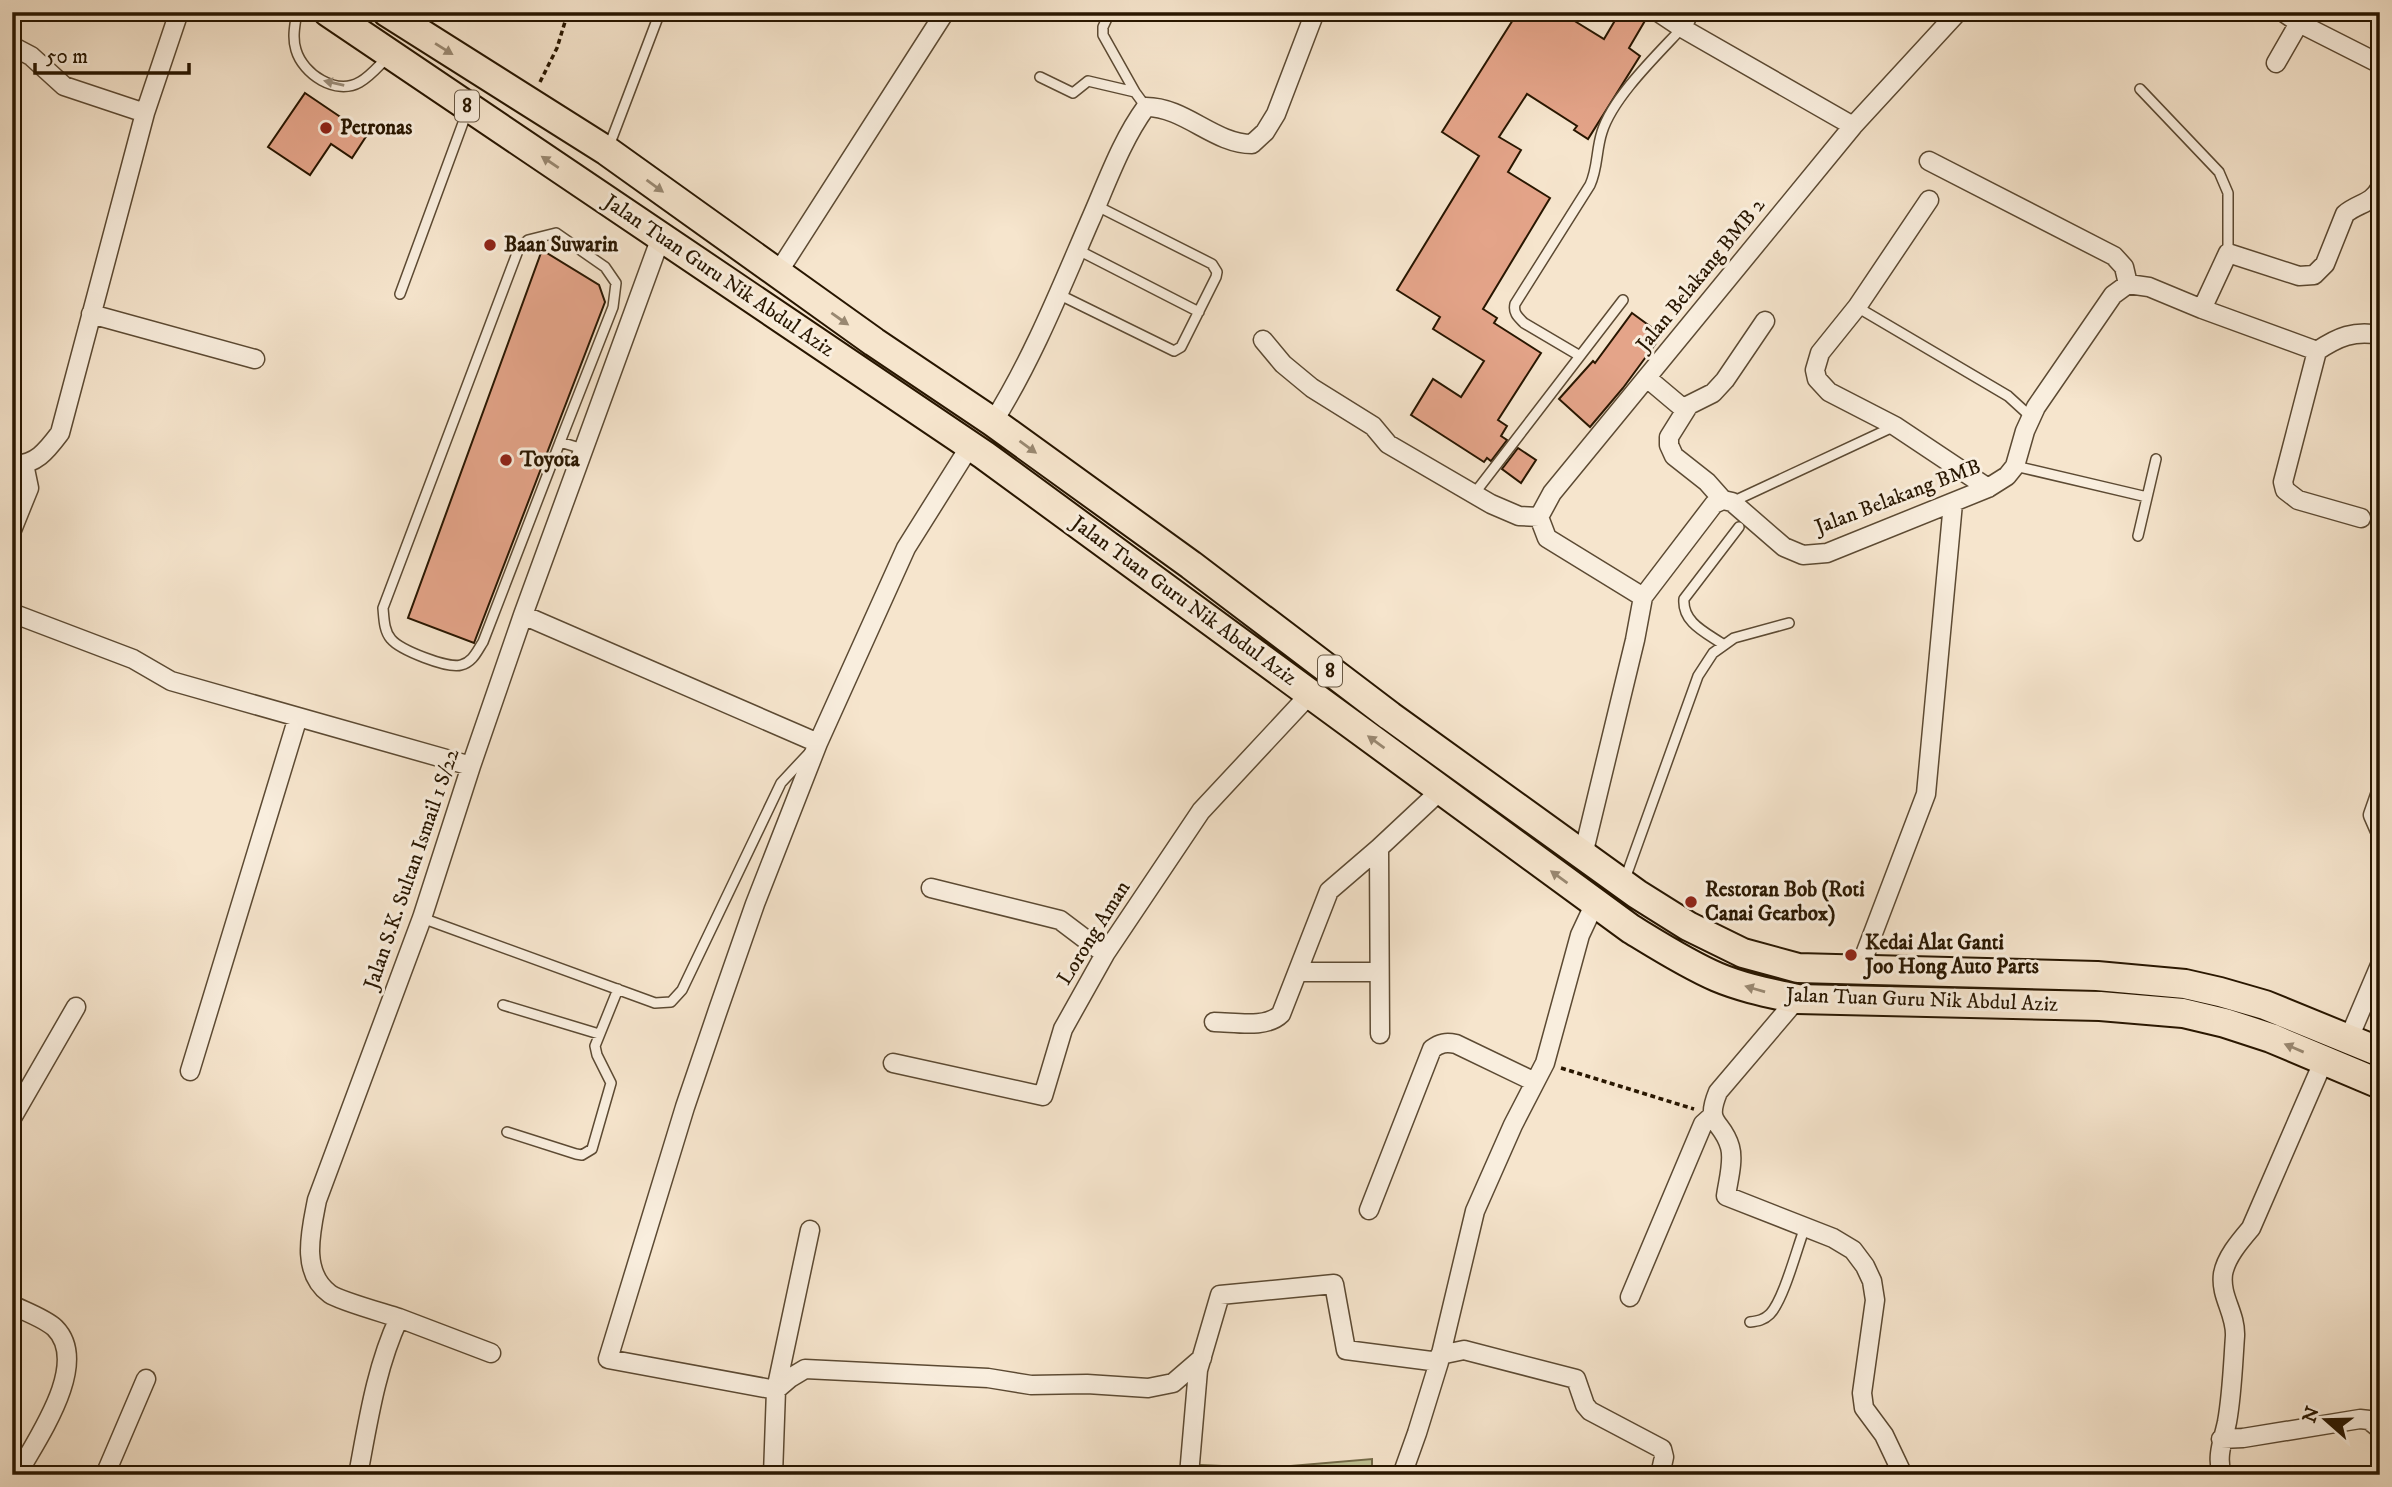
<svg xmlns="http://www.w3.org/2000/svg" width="2392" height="1487" font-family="'IM FELL DW Pica',serif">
<rect width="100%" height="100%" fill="#f6e5cd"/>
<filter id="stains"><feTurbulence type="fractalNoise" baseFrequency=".00286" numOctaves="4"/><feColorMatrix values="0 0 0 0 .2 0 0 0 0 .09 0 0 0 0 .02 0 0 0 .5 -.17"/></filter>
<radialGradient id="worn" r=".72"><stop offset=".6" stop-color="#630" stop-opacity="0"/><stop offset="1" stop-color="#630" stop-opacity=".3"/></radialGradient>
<path fill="#c0c395" stroke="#746c4a" stroke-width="2" d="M1372,1459v16h-172l1,-10 65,3z"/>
<path fill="#e4a489" stroke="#281600" stroke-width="2" d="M1518,12h60l-5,8 31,19 16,-27h15l11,7 -17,29 11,8 -52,83 -14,-9 3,-4 -50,-32 -28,43 22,13 -13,22 42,26 -67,111 14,9 -3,5 47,30 -43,67 9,6 -6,10 6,4 -16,21 -4,-3 -3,4 -73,-47 22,-36 28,18 23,-36 -51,-32 7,-12 -43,-27 82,-134 -37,-24z
M305,93l62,42 -15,23 -21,-14 -21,31 -42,-28z
M542,250l57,35 6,17 -131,341 -66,-25z
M1632,313l30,22 -39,53 -33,39 -31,-28 34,-38 2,2z
M1518,448l18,12 -15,23 -19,-14z"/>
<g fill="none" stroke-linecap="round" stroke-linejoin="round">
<g stroke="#5c4a33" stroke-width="12">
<path id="lane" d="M297,12c-2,12 -5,26 -1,38 7,24 40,46 64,32 11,-6 20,-18 29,-26
M1110,12l-7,15v8l32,57 11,15
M1040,77l33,16 15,-12 47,11
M2140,89l79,83 9,21v60
M609,146l51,-134
M1078,250l121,62
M400,294l67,-182
M1058,294l116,57 7,-4 35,-70 1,-5 -5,-8 -115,-58
M1857,307l151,89 23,21
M1580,356l-56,-33c-6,-6 -11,-10 -9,-19l75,-119c8,-17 6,-35 12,-53 11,-35 55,-77 80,-104
M560,442l-77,200c-6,9 -10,20 -22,23 -13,4 -61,-15 -70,-26 -7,-8 -7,-20 -8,-31l136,-360 9,-8 28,-7 49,34 11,16 -3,24 -53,135 23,7
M2015,466l132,31
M1474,494l149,-194
M1732,502l163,-76
M2138,536l18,-77
M1724,645c-17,-12 -42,-22 -40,-46l55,-72
M1625,879l73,-203 15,-23 21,-15 55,-15
M422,918l233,85 16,-1 11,-12 99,-207 28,-30
M503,1005l96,29
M507,1132l69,22 6,1 10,-6 19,-66 -14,-28 -2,-9 23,-57
M1750,1322c8,-1 14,-2 20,-8 14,-15 27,-66 35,-87"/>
</g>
<g stroke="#5c4a33" stroke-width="21">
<path id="street" d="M1658,12l24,16
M2283,12l16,11 81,41
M12,46l19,10 33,30 81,27
M2276,63l23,-40
M1853,126l105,-114
M1929,161l185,95 10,11 4,17
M1929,200l-72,107 -37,46 -5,17 2,9 12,13 66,34 93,62
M777,274l168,-262
M2202,309l115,42c21,-14 37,-21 63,-16
M91,314l164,45
M1263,340l20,24 29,24 61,38 15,18 103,60 28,12 20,1
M2317,351l-34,131 2,8 13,10 63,18
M1647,378l38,32
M993,422c39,-62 67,-132 96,-199 17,-38 32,-82 57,-116 39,0 68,37 106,37l13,-12 11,-18 39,-102
M12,464c23,3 36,-15 48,-31l85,-320 34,-101
M1723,500l-16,-18 -33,-26 -5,-11v-8l20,-32 24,-12 12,-13 40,-59
M12,530l17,-42 -5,-24
M1643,597l-96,-59 -8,-21 13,-24 301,-367 -171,-98 7,-16
M12,613l121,46 38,22 300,85
M523,615l295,128
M2380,795l-7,20 7,16
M1583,855l52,-215 8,-43 71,-93 9,-4 9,2 52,45 19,8 24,-2 161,-65 19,-12 8,-10 10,-35 11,-24 77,-112 15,-11 21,3 53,22 26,-56 71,23 15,-1 11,-11 20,-50c13,-11 27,-10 35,-26
M931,888l129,32 45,34
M1859,970l67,-176 27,-291
M1298,972h81
M1797,999l-79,93c-14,34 4,27 12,55 4,14 -2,34 -4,49l107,42 20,12 12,16 7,15 3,19 -13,93 2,15 20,27 19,40
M1214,1022c20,0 52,7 67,-8l48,-123 50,-43
M1380,1034l-1,-186 62,-58
M2349,1038l31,-73
M893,1063l150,33 20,-67 42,-75 96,-143 109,-117
M190,1071l108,-354
M12,1118l64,-111
M1369,1210l63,-161c8,-6 14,-7 24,-5l79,38
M810,1230l-34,160 -168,-31 77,-252 33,-97 37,-106 63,-161 88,-195 64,-102
M1630,1297l73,-173 10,-9
M12,1305c12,6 34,14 43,23 36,36 -19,112 -38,147
M399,1318l92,35
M1440,1355l24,-5 112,29 9,26 5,6 72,38 2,8 -4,18
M2221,1439l22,-1 117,-19 9,1 11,9
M105,1475l41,-96
M358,1475c10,-53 18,-108 41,-157 -15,-5 -59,-17 -69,-24 -30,-22 -19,-63 -13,-94l105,-282 49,-152 52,-151 138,-378
M773,1475l3,-85 14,-12 15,-9 183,9 43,7 56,-1 61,4 25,-5 29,-25
M1189,1475l9,-105 22,-75 114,-11 12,66 93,12
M1402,1475l15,-42 22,-71 36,-151 38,-86 32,-62 35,-128 15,-32
M2222,1475c-6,-19 1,-34 5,-53 5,-27 6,-58 8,-86 1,-23 -15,-39 -12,-62 3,-17 17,-33 28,-46l73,-168"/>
</g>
<g stroke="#281600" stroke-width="32">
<path id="primary" d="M328,12l656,443 647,474c28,17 56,35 86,48 26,11 53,16 80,22l303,7 83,7 42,10 46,15 109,46
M387,12l220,139 267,191 119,80 198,143 199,151 247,178 51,32 55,27 55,15 299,8 88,8 35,8 45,13 115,47"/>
</g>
<path stroke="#281600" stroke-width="3.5" stroke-dasharray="5 3.5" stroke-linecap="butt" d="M540,82l17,-34 11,-36
M1561,1068l133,41"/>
<use href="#lane" stroke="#f9eede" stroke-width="9"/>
<use href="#street" stroke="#f9eede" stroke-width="18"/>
<use href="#primary" stroke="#f6e5cd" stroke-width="28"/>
</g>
<defs><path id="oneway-solid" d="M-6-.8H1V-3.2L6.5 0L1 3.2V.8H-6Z" transform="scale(1.75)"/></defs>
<g fill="#998871">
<use href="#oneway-solid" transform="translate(444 49) rotate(32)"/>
<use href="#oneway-solid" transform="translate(550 162) rotate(-146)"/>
<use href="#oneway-solid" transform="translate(655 186) rotate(36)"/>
<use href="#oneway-solid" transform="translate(840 319) rotate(35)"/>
<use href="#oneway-solid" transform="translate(1028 447) rotate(36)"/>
<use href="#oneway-solid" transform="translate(1376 742) rotate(-144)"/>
<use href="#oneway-solid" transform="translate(1559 877) rotate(-144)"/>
<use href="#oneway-solid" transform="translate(1755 989) rotate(-164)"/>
<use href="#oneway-solid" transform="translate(2294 1048) rotate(-157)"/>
</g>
<use fill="#9b8d7a" href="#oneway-solid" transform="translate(334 83) rotate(-167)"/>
<g fill="#8f2418" stroke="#f9eede" stroke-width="2.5">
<circle cx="326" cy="128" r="7"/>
<circle cx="490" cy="245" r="7"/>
<circle cx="506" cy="460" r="7"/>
<circle cx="1691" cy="902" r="7"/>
<circle cx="1851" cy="955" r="7"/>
</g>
<g text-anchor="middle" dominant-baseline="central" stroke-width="6" stroke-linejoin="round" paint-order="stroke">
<g fill="#f9eede" stroke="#675743" stroke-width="2">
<rect x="455" y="90.5" width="24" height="31" rx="5"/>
<rect x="1318" y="655.5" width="24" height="31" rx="5"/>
</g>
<g font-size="19" font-weight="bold" fill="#281600">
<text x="467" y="106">8</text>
<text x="1330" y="671">8</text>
</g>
<g font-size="21" font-weight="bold" fill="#281600" stroke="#f9eede" text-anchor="start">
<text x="340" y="128">Petronas</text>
<text x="504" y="245">Baan Suwarin</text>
<text x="520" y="460">Toyota</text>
<text x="1705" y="890">Restoran Bob (Roti<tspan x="1705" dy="24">Canai Gearbox)</tspan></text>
<text x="1865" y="943">Kedai Alat Ganti<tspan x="1865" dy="24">Joo Hong Auto Parts</tspan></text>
</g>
<g font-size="21" fill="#281600" stroke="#f9eede">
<text transform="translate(1701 275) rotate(-51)">Jalan Belakang BMB 2</text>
<text transform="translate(719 276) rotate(34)">Jalan Tuan Guru Nik Abdul Aziz</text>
<text transform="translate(1898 497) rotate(-21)">Jalan Belakang BMB</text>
<text transform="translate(1184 601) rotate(36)">Jalan Tuan Guru Nik Abdul Aziz</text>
<text transform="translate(412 869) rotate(-71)">Jalan S.K. Sultan Ismail 1 S/22</text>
<text transform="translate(1094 933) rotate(-58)">Lorong Aman</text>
<text transform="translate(1922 1000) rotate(2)">Jalan Tuan Guru Nik Abdul Aziz</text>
</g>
</g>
<rect width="2392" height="1487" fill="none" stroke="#f6e5cd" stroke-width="42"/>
<rect x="14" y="14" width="2364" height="1459" fill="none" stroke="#281600" stroke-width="3.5"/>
<rect x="21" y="21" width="2350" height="1445" fill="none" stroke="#281600" stroke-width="2"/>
<g transform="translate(2326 1420) rotate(290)" stroke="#f9eede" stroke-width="5" paint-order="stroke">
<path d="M0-5L12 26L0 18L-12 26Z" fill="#281600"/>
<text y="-10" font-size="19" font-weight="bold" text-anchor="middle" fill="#281600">N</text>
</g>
<path d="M35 63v10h154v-10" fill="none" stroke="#281600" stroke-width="3.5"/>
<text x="46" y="63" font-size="21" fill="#281600" stroke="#f9eede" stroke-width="5" paint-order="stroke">50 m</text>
<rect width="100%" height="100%" filter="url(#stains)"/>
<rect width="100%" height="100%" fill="url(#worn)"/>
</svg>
